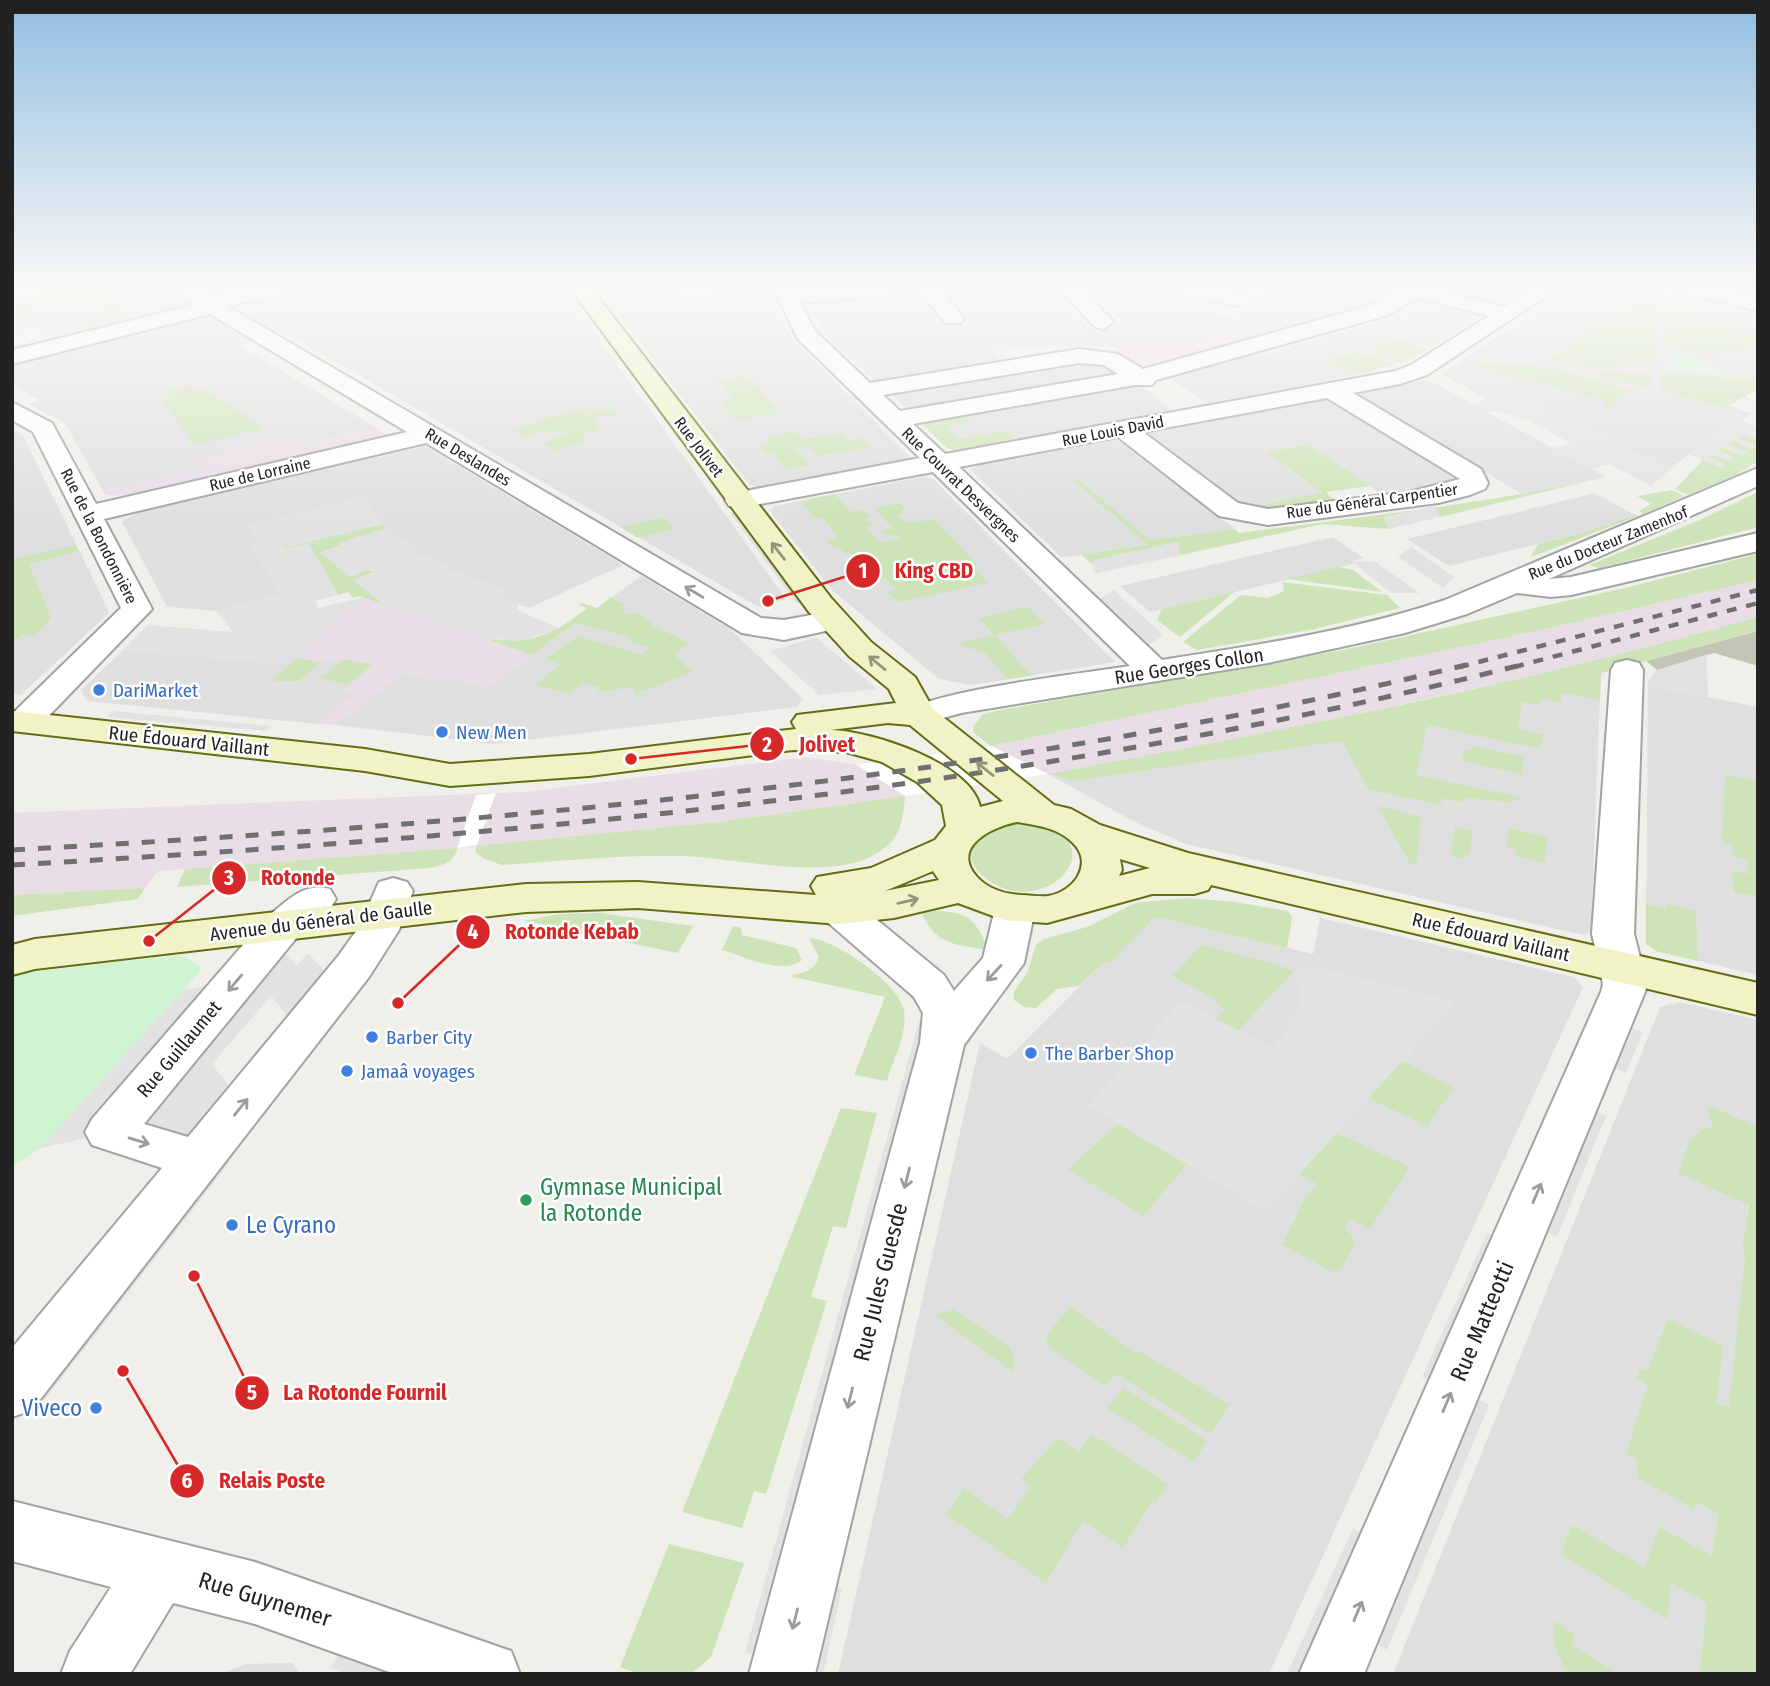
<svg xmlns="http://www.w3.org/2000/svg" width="1770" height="1686" font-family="'Fira Sans Condensed',sans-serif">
<rect width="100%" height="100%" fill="#f1efea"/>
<path fill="#e0dfdf" d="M71,288h91l28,17 -108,27 4,-33 -74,17v-13z
M314,288h248l224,311 -27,8 -475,-275 -7,1 -50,-29z
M597,288h71l17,11 42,-8 -3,-3h43l25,51 117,117 -4,5 -146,26 -9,-2z
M968,288l88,5 32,35 38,-4 -39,-34 3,-2h77l63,12 -16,14 19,4 27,-24 41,7 -39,-8 6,-5h56l28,11 -178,49 -187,-3 19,17 -122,21 -9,-2 -50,-47 -15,-28 8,-4 103,-9 7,1 12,19 -5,4 5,5 26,1 5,-4 -6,-6 -9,-2 -16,-20z
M1433,288h91l-27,18 -67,-16z
M1572,288h66l120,27v73l-28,18 22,7 -11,8 -5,-2 -61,46 -61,-18 -29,-18 7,-6 -57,-10 8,-6 -47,-14 -9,6 -46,-25z
M1415,298l67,17 -68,43 -48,15 -158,30 -40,-26 90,-26 7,3 158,-45 -14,-7z
M207,315l45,27 -11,4 137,83 -58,12 3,3 -16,5 -112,12 6,9 -98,21 -38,-68 -36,-19 11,-4 -28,-15v-20z
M1074,362l27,1 19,11 -205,37 -8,-1 -15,-15 4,-3z
M1429,380l177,97 -84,17 -161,-97 1,-4z
M1132,385l8,1 30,21 -1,3 -213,40 -9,-2 -25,-24z
M1323,400l9,2 121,75 -2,7 -67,12 -77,-52 -40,8 56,40 -73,16 -14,-5 -87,-66 2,-4z
M12,429l11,7 85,173v5l-87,81 -9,-1z
M1115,440l7,2 113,87 -85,11 -73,-61 -4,1 75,65 -87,12 -90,-87 4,-4z
M425,446l198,119 -94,43 -30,-11 10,-6 -58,-20 -26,-18 -23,8 -4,-2 22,-9 -172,-25 11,19 -7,2 28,48 -64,17 -34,-3 -15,-2 -45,-84 12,-8z
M922,477l11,2 182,183 -144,23 -32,-6 -107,-89 -62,-79 5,-5z
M1595,493l40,22 -46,16 -140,35 -42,-27z
M1333,537l30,21 -11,3 1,3 -203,48 -30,-26z
M641,576l89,53 73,70 -6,8 -303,37 -159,-19 69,-53 27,7 33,2 23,7z
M123,650l167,14 6,-6 24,4 5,-4 48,7 -30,25 13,3 -38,31 -231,-23 -6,-11z
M1706,655l2,42 50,10v268l-102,-24 -10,-7 2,-263 9,-11z
M1601,673l-10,258 -8,4 -397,-91 -53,-23 -85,-47 27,7 266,-40z
M1155,917l158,37 7,-36 254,59 9,10 -314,687h-431l142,-631 26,15 3,-1 96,-96z
M1680,1002l78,18v119l-16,110 3,7 -9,96 -37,322h-306l267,-667z
M293,1663l6,11h-79l25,-10z"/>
<path fill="#e9dde6" d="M1324,288h61l11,6 -25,13 -221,61 -34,-12v-10l58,2 176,-49z
M86,299l23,15 -39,10 12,8 -30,8 -15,-11 -25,5v-18z
M378,429l11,7 -264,60 -19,-1 -3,-4 98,-21 -6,-10 97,-21 15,10 15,-4 -4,-3z
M1758,580v37l-140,40 -368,80 -202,37 -57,-28 536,-113z
M363,597l169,58 -45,33 -23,-7 -33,-2 -27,-7 -69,53 -17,-1 37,-30 -13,-4 30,-24 -26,-7 -4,2 -17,-3 -5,4 -24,-4z
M806,757l51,8 48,31 -186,26 -195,21 -366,28 -13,17 -133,7v-82l512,-21z"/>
<path fill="#c4c5b6" d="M1758,631v35l-44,-13 -57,17 -11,-9z"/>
<path fill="#cce4b7" d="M47,288h54l27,21 -19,6 4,2 17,-4 7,5 -55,14 -13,-8 39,-10 -22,-15 -74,17v-13z
M1638,296l25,6 -10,55c-35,13 -70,12 -105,3z
M1670,304l21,4 -11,9 78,18v11l-57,11 -35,-15z
M1400,339l27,11 -26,14 -36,-15z
M1357,351l37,15 -41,8 -30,-13z
M1482,362l71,6 78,23 -22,17 -8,-2 5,-5 -135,-36z
M1586,372l65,2 -2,14 -7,-1z
M1662,374l96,5 -3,11 3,3 -5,-2 -8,6 13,6 -16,-5 -16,9 -61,-15 -6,-5z
M746,375l34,38 -46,7 -14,-18 14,-3 -16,-19z
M190,387l16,4 58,37 -70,17 -30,-44 7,-11z
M594,407l3,3 15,-2 7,9h-27l8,12 -19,7 6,4 -30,11 -15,-7 26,-10 -8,-4 -13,4 -7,-3 -15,5 -11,-6 35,-13z
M962,415l10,7 -25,5 13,12 44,-8 9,8 -57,11 -9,-2 -25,-24z
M796,431l7,8 39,-6 7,7 10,-2 10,10 -51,8 -10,-10 -12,2 13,17 -23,4 -14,-17 -5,1 -8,-8 10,-1 -4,-7z
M1743,435l15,6v20l-22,14 -48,20 -13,-6 28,-29 16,7 5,-2 -16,-8 4,-3 18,7 4,-3 -17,-8 6,-3 18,8 5,-2 -18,-9 5,-3 18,8 5,-3 -18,-8z
M1308,444l62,42 -44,6 10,10 -69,9 -17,-3 72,-16 -56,-40z
M1606,477l-166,40 -6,-11 -50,12 5,11 -67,-5 -141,31 -4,-13 -84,19 1,5 -12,-11 -20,2 86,-12 -76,-65 6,-1 72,61 85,-11 4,4c122,-16 246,-29 367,-56z
M1672,490l12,6 -41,18 -4,-3 12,-7 -14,-8z
M1758,492v35l-158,41 -11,-3 111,-45z
M835,494l16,18 13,-2 7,8 -5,1 3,4 8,1 -11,2 14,17 20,-5 -3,-4 -9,2 -6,-6 10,-2 -18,-20 26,-5 5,5 -8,8 8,6 30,-2 43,46 -4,1 14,16 -88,19 -14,-10 10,-3 -10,-10 -16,3 -20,-29 -5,1 -6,-7 -6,1 -6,-7 12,-3 -16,-20 -7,1 -15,-18z
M1635,515l3,1 -107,41 7,-13 51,-13z
M665,518l8,11 -36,8 -17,-10z
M383,524l4,4 -67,25 55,19 -21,8 30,25 -24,-9 -7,2 -5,-6 -10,3 -29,-51 -23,5 -6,-9 8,7z
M76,545l3,6 -50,13 22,54 -17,18 -12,-1 -10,8v-84z
M1758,554v26l-231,53 -536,113 -17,-13 -1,-6 9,-12 13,-4 348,-61 282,-62z
M1339,567l14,3 29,22 -94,-13z
M1282,582l105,13 13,13 -90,22 -113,20 -14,-8 58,-47 27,3 16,-7z
M1234,592l-54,45 -23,-17 5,-11z
M611,597l13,8 -3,3 6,6 11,-1 14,9 -2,2c13,8 26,10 38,20l-14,10 18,18 -57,22 -2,-7 -37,5 4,-4 -17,-5 -14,10 -35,-8 27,-20 -15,-6 32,-23 64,19 8,-7 -21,-7 3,-3 -56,-15 -44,32 -49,-17c46,7 68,-1 104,-30l-8,-3 2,-2 16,5z
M1024,607h4l16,17 -49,11 36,41 -23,3 -23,-26 -29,-9 38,-9 -15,-17z
M1758,617v14l-157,42 -1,27 -38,-7 -1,9 -20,-4 -1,7 -18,-3 -4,27 25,6 -1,8 -5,5 -110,-23 -11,50 108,23 -14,4 -44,-4 -5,4 -18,-4 -3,7 -72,-16 -26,-48 -267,40 -27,-7c238,-44 477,-90 710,-157z
M296,658l24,4 -21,19h-27z
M345,659l28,6 -25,20 -28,-7z
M1472,746l51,10 -1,18 -60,-13 2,-11 7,1z
M1725,775l33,6v116l-24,-5 -2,-21 16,3 -1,-14 -14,-3 -1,-12 -10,-2z
M905,796c-2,27 -5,44 -29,58 -49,28 -137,4 -192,2 -60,-2 -122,5 -182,9l-17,-6 -10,-7 2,-6 242,-24z
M1378,806l43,11 -4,47h-7z
M1015,823c119,7 26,110 -35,50 -27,-26 12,-47 35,-50z
M1455,827l18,4 -3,22 -7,6 -12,-3z
M1509,828l38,9 -2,26 -30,-7 1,-7 -10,-3z
M458,848c-5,15 -15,17 -29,20l-252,19 8,-18z
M145,888l-7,11 -126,17v-21z
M1187,898l47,4 54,9 4,6 -5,31 -132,-31 -45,46 -5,-2 -26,25 -22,3 -21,19 -12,-1 -10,-7v-8l13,-19 9,-28 8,-6 43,-12 48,-24z
M1646,904l20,5 1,-5 29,7 2,50 -42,-10 -10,-7z
M936,911c34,1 40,9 52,39 -32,-6 -51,-4 -66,-36z
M600,913l93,13 -15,27 -154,-32 35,-7z
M733,926l8,2 1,7 54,13 6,12c-18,16 -59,-4 -80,-10z
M809,938c26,1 87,44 94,69 7,21 -10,53 -16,74l-33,-6 31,-78 -96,-21c14,-3 25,-5 30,-19z
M1202,945l82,22 9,5 -55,59 -57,-30 35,18 9,-9 -10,-7 2,-3 -45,-24z
M1402,1061l52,27 -27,38 -59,-28 -18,20z
M1709,1106l49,21v547h-59l8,-71 -36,-20 -4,36 -106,-65 11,-29 73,42 14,-40 53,29 6,-43 -22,-11 -2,7 -56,-31 -1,-19 -11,-6 22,-69 -11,-6 3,-9 7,3 21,-53 55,27 -7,57 13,5 16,-152 -3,-7 7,-44 -71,-32 11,-31 13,-13 11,-2 -5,-15z
M841,1108l36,5 -31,115 -13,-2 -22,71 16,4 -61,193 -12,-3 -12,37 -60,-16z
M1118,1124l69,40 -44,52 -75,-47z
M1337,1133l73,34 -40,62 -21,-10 -5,10 6,4 5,10 -15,27 -7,2 -51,-27 24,-48 11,-13 -18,-10z
M1070,1307l66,46 3,-2 90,53 -18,30 -94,-60 -12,12 -55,-38 -4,-12z
M954,1309l56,38 4,12 -1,13 -78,-57z
M1124,1388l83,53 -13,21 -87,-54z
M1091,1434l77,50 -12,18 -3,-2 -30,48 -40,-27 -37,62 -100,-68 18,-27 44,31 23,-33 -10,-7 37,-41 21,14z
M669,1544l75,19 -33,94 -20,17h-51l-20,-7z
M1554,1621l20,12 -2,12 42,26 -1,3h-44c-12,-18 -17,-32 -15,-53z"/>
<path fill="#cef4d2" d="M1683,353l49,22 -71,-4z
M182,955l20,14 -161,179 -29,19v-193z"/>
<path fill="#e2e2e2" d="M1495,393l49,13 -8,7 13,3 6,-4 38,10 -7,7 38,11 -9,8 60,17 -24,21 -41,-22 -20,5 -38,-21 19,-5 -44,-23 -32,-9 -7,2 -13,-8z
M1736,419l22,8v5h-9l9,4v5l-14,-6 -5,3 18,8 -6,3 -18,-8 -4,4 18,7 -6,3 -17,-8 -6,3 17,8 -5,3 -18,-7 -3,3 16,8 -6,2 -30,-13z
M363,496l20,28 -95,23 -8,-7 6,9 23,-6 29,52 -23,6 3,7 45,-11 -73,67 -167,-14 25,-25 85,7 -17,-21 63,-17 -28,-48 7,-2 -11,-19z
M1434,506l6,11 -51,12 -5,-12z
M739,511l67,91 -9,2 -67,-91z
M387,528l34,22 -22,8 3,3 23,-8 26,18 59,20 -10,6 19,7 -2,4 3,3 40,18 -41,12 -36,-3 -99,-33 -31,-25 21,-9 -3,-2 -21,8 -30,-24 20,-7 -2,-3z
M1178,542l3,13 -87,19 -1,-14z
M1411,547l43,30 -11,11 -45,-31z
M1352,561l23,1 45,31h-29z
M1114,590l49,45 -16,12 -49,-47z
M816,637l61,52 -58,6 -49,-44z
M1706,655l1,43 -59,-12 9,-16z
M113,711l159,15 -5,5 -160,-14z
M283,951l14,14 11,-12 22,24 -37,45 -22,-26 -59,68 23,30 -42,51 -59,-24z
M1311,966l145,36 -190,209 -178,-105 93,-105 92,47 17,-21 -5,-2 17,-24 -9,-29z
M225,982l-138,156 -46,10 142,-158z
M919,1021l13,2 -168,634 -19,-4z
M1626,1025l17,7 -17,41 -17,-8z
M1589,1109l17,7 -49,121 -18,-9z
M214,1158l16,4 -187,240 -18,-6z
M1487,1233l17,8 -64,146 -18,-10z
M1470,1395l19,10 -102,245 -20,-13z
M1353,1528l19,12 -58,134h-27z
M822,1584l20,4 -19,86h-22z
M343,1647l78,27h-75l-16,-6z"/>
<path fill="#fff" d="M991,746l57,28 -143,22 -48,-31z
M496,793l-19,52 -20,3 19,-53z"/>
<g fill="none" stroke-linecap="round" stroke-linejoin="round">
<g stroke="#a3a3a3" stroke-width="4">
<path id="street" d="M172,288h25l13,8 42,-8h46l-10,6 -61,12 534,312 23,2 49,-9 11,2 5,7 -5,7 -60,13 -42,-7 -316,-190 -322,76 48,90 -116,120 -12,3 -12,-3v-15l109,-106 -88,-176 -21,-12v-18l40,21 44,81 311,-72 -197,-118 -198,50v-14l183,-45z
M773,288h21l1,3 114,-3 -10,6 -98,9 14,28 55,52 209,-34 39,5 25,15 229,-64 24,-12 -4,-5h37l75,19 29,-19h25l-131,87 -27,9 -47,9 128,76 7,14 -3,6 -15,6 -32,8 -170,22 -49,-9 -101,-79 -159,30 203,193c95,-15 191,-29 283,-60l313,-132v18l-209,93 22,-2 187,-44v18l-187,44 -20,2 -34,-4 -50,21 -62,19 -137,30 -307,50 -42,12 -12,-3 -5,-7c16,-23 191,-43 228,-49l-197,-194 -194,36 -10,-2 -4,-6 4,-6 191,-36 -122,-119zM1417,298l72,18 -78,49 -16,6 -450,83 -32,-30 222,-39h17l4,-5 232,-65zM1079,363l25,2 14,9 -218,37 -17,-16zM1327,398l133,81 -51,13 -141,17 -30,-6 -95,-71z
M918,288h21l25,30 -3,5h-16z
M1058,288h22l34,34 -11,7 -8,-2z
M1170,288h43l35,8 4,4 -11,6 -68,-14z
M1675,288h38l45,11v12l-80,-19z
M1627,660l12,3 4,7 -9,264 13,50 -2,8 -281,682h-65l302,-682 2,-8 -11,-50 19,-264 4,-7z
M393,878l14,4 6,9 -14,39 -30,47 -337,433 -20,7v-69l150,-180 -70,-23 -7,-13 7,-13 176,-203c21,-16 35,-34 62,-27l6,10 -6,10 -32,27 -154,188 44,13 151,-182 20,-28 20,-45z
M1015,895l14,4 6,10 -11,54 -60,82 -149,629h-66l171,-631 3,-30 -9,-16 -89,-77 -6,-10 6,-10 14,-4 14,4 91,75 10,16 29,-33 12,-49 6,-10z
M12,1501l243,61 256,89 9,23h-125l-140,-50 -82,-21 -43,71h-69l9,-23 41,-64 -99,-26z"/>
</g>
<g stroke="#626e14" stroke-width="4">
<path id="secondary" d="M570,288h21l240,310 40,44 44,35 18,32 121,96 17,4 29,16 88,28 570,130v32l-547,-130 -3,5 -14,4h-42l-105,29 -43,-3 -46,-17 -64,15 -55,6 -201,-16 -112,4 -491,57 -23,6v-30l23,-6 491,-55 112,-2 178,13 -5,-9 6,-9 54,-9 64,-28 11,-14 -4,-21 -25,-23 -35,-20 -36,-10 -53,-2 -204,26 -139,10 -85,-15 -353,-40v-20l353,38 85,15 139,-10 207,-25 -4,-7 5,-7 99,-12 -7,-14 -40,-33 -40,-44zM888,723l22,2 93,76 -23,6c-9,-44 -109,-76 -149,-77zM1017,822c19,3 41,6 55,20 23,21 2,50 -24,54 -8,1 -18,-1 -27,-1 -16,-1 -33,-6 -44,-18 -27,-30 15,-50 40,-55zM1120,859l30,9 -31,8 3,-6zM933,871l6,9 -54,11z"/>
</g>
<use href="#street" fill="#fff" fill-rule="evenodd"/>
<use href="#secondary" fill="#eff3c6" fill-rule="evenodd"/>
<path stroke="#707070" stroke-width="4.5" stroke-dasharray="10 10" stroke-linecap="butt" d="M1459,667l299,-77
M1514,667l244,-64"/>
<path stroke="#707070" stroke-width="5" stroke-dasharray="13 13" stroke-linecap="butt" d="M12,850c488,-27 979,-69 1454,-185
M12,865c507,-29 1015,-75 1509,-200"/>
</g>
<defs><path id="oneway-shaft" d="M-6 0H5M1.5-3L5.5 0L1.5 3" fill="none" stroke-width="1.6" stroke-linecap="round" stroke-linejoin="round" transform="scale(1.75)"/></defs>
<g stroke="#93957c">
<use href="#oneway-shaft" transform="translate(778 551) rotate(-128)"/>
<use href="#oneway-shaft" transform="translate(877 663) rotate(-141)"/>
<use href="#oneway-shaft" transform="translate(985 769) rotate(-141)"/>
<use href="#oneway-shaft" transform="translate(908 901) rotate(-13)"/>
</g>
<g stroke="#9c9c9c">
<use href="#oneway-shaft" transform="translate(694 592) rotate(-149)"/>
<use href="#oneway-shaft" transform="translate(994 973) rotate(133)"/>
<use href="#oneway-shaft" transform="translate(235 983) rotate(130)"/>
<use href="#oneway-shaft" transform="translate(241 1107) rotate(-51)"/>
<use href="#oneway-shaft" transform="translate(139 1141) rotate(17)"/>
<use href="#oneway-shaft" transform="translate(907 1178) rotate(104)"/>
<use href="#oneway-shaft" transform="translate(1537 1193) rotate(-67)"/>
<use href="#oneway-shaft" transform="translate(850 1398) rotate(104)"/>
<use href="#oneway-shaft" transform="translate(1447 1402) rotate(-67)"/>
<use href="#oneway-shaft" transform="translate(1358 1611) rotate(-67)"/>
<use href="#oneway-shaft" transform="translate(795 1619) rotate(104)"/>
</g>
<linearGradient id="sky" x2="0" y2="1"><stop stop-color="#92bee2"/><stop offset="0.55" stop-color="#f9f8f6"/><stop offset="1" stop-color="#f9f8f6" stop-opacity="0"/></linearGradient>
<rect width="1770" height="524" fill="url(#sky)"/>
<g fill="#3f7fe0" stroke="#fff" stroke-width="2.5">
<circle cx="99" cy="690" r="7"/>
<circle cx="442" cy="732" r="7"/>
<circle cx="372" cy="1037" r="7"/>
<circle cx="1031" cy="1053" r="7"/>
<circle cx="347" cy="1071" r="7"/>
<circle cx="232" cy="1225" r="7"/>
<circle cx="96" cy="1408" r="7"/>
</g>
<circle fill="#2e9e5b" stroke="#fff" stroke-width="2.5" cx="526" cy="1200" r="7"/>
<g text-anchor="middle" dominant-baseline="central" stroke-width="5" stroke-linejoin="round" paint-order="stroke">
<g font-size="16" fill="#222" stroke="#fff">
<text transform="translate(1113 431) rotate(-11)">Rue Louis David</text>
<text transform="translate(699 447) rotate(53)">Rue Jolivet</text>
<text transform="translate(468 457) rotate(31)">Rue Deslandes</text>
<text transform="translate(260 474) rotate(-13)">Rue de Lorraine</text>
<text transform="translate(961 485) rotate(44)">Rue Couvrat Desvergnes</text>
<text transform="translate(1372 501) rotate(-8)">Rue du Général Carpentier</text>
<text transform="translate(99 536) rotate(63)">Rue de la Bondonnière</text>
<text transform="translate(1608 543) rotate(-22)">Rue du Docteur Zamenhof</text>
</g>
<g font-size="19" fill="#222" stroke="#fff">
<text transform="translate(1189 666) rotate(-9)">Rue Georges Collon</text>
<text transform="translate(189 741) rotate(6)">Rue Édouard Vaillant</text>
<text transform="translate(321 921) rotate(-7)">Avenue du Général de Gaulle</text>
<text transform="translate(1491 937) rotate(13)">Rue Édouard Vaillant</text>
<text transform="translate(179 1049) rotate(-50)">Rue Guillaumet</text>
</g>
<g font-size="19" fill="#366cbe" stroke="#fff" text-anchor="start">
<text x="113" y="690">DariMarket</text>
<text x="456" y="732">New Men</text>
<text x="386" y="1037">Barber City</text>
<text x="1045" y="1053">The Barber Shop</text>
<text x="361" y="1071">Jamaâ voyages</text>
</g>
<g font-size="23" fill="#27864d" stroke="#fff" text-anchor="start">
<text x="540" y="1187">Gymnase Municipal<tspan x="540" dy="26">la Rotonde</tspan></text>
</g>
<g font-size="23" fill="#366cbe" stroke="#fff" text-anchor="start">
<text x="246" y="1225">Le Cyrano</text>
<text x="82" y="1408" text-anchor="end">Viveco</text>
</g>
<g font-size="23" fill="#222" stroke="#fff">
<text transform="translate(880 1282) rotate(-76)">Rue Jules Guesde</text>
<text transform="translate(1482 1321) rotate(-67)">Rue Matteotti</text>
<text transform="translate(265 1599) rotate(17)">Rue Guynemer</text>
</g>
</g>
<path fill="none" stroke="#d62828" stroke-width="2.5" d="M768 601L863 571M631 759L767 744M149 941L229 878M398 1003L473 932M194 1276L252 1393M123 1371L187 1481"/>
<g fill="#d62828" stroke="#fff" stroke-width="2.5">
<circle cx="768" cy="601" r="7"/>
<circle cx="631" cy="759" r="7"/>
<circle cx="149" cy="941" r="7"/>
<circle cx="398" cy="1003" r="7"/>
<circle cx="194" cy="1276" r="7"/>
<circle cx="123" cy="1371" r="7"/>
<circle cx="863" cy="571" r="18"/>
<circle cx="767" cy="744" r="18"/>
<circle cx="229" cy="878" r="18"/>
<circle cx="473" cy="932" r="18"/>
<circle cx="252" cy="1393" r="18"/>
<circle cx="187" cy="1481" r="18"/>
</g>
<g font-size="21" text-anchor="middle" font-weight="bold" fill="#fff">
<text x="863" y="578">1</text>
<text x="767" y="752">2</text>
<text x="229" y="885">3</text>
<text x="473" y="939">4</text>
<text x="252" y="1400">5</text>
<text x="187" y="1488">6</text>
</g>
<g font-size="21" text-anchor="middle" font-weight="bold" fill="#d62828" stroke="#fff" stroke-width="5" stroke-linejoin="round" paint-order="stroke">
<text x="934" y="578">King CBD</text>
<text x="827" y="752">Jolivet</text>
<text x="298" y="885">Rotonde</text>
<text x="572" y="939">Rotonde Kebab</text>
<text x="365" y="1400">La Rotonde Fournil</text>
<text x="272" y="1488">Relais Poste</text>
</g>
<rect width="1770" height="1686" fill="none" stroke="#222222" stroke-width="28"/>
</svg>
